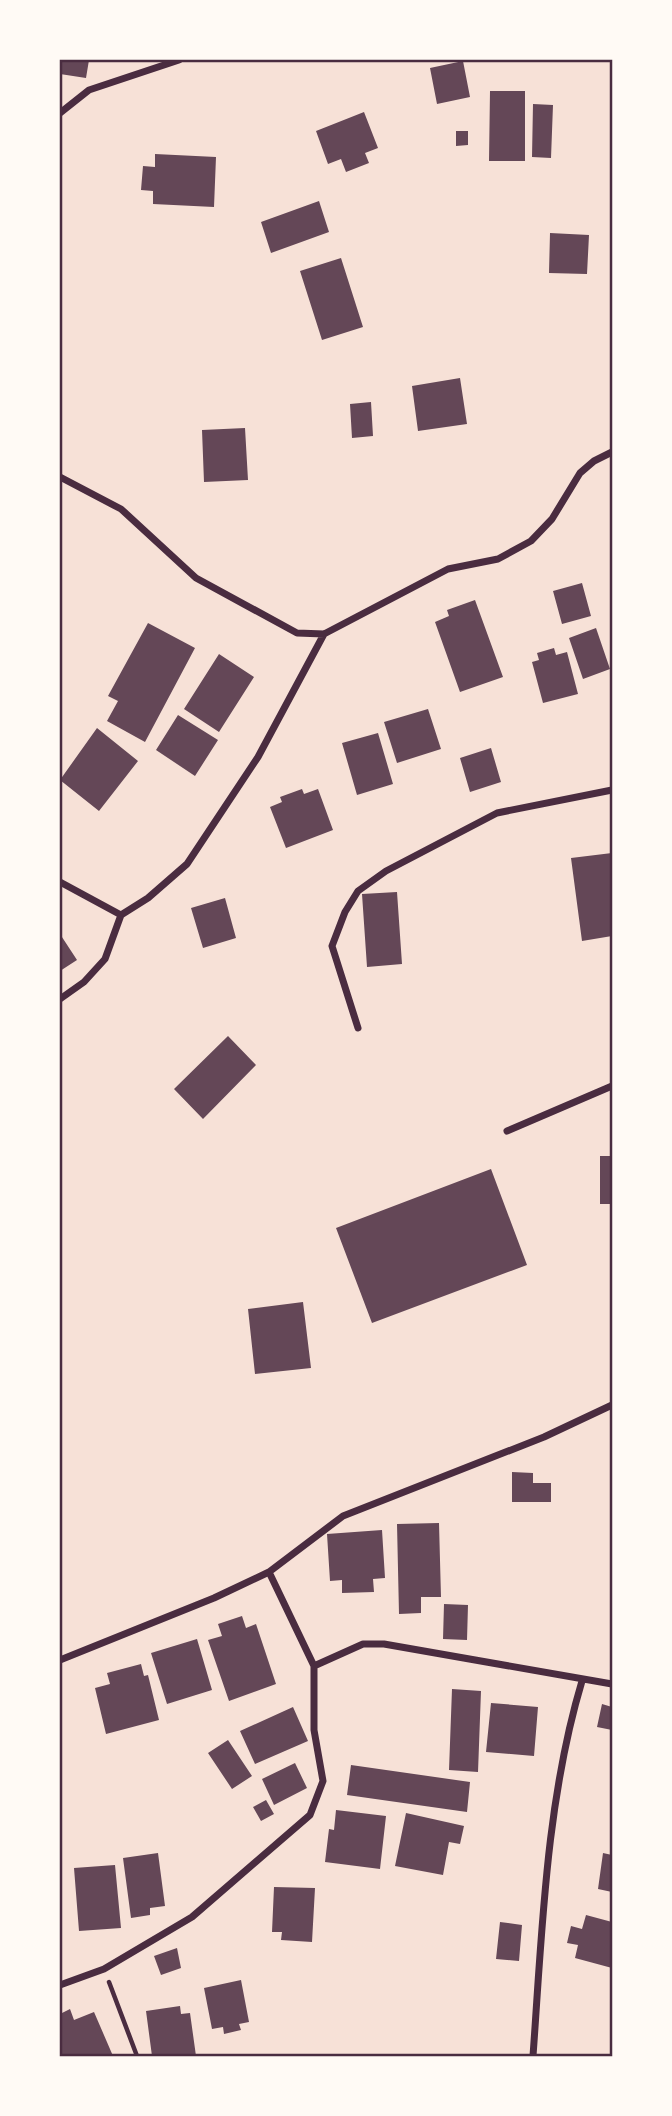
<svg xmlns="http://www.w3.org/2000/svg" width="672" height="2116" font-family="'IBM Plex Sans',sans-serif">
<rect width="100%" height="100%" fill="#f7e1d7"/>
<path fill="#644757" d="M60,60h29l-3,18 -26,-4z
M463,61l7,36 -33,7 -7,-36z
M490,91h35v70h-36z
M533,104l20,1 -2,53 -19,-1z
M364,112l14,36 -13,5 4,10 -23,9 -5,-13 -13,5 -12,-33z
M456,131h12v14l-12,1z
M155,154l61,3 -2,50 -61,-3v-13l-12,-1 2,-24 12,1z
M319,201l10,31 -58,21 -10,-31z
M550,233l39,2 -2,39 -38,-1z
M341,258l22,69 -41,13 -22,-69z
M460,378l7,46 -49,7 -6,-45z
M371,402l2,34 -21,2 -2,-34z
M245,428l3,52 -44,2 -2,-52z
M582,583l9,33 -29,8 -9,-33z
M475,600l28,77 -43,15 -25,-70 14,-6 -2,-6z
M148,623l47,25 -50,94 -38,-21 11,-20 -10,-5z
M596,628l14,41 -27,10 -14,-41z
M554,648l2,7 11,-3 11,42 -35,9 -11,-41 7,-2 -2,-7z
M219,654l35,23 -35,55 -35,-23z
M428,709l13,40 -44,14 -13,-41z
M178,715l40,25 -23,36 -39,-26z
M97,728l41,33 -39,50 -39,-31z
M378,733l15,51 -36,11 -15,-52z
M491,748l10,34 -31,10 -10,-34z
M302,789l2,5 14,-5 15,41 -47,18 -16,-41 12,-5 -2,-5z
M612,853v83l-30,5 -11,-83z
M397,892l5,72 -35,3 -5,-73z
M225,898l11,40 -33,10 -12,-40z
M60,934l17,26 -17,11z
M228,1036l28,29 -53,54 -29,-30z
M600,1156h12v48h-12z
M491,1169l36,96 -155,58 -36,-95z
M303,1302l8,66 -56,6 -7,-65z
M512,1472l21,1v10h18v19h-39z
M439,1523l2,74h-20v16l-22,1 -2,-90z
M382,1530l3,48 -12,1 1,13 -32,1v-13l-12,1 -3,-47z
M444,1604l24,1 -1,35 -24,-1z
M242,1616l4,12 10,-4 20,60 -47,17 -21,-61 14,-4 -4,-12z
M197,1639l15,51 -45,14 -16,-51z
M141,1664l3,12 4,-1 11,45 -53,14 -11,-46 15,-4 -3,-11z
M452,1689l29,2 -3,81 -29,-2z
M491,1703l47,4 -4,49 -48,-4z
M602,1704l10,3v23l-15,-3z
M293,1707l15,34 -53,23 -15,-33z
M228,1740l24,36 -20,13 -24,-36z
M295,1763l12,25 -33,17 -12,-26z
M351,1765l119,17 -3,30 -120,-17z
M266,1800l8,14 -13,7 -8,-14z
M336,1810l50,6 -6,53 -55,-7 4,-33 5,1z
M406,1813l58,13 -4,18 -11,-2 -6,33 -48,-9z
M158,1853l7,53 -15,2v7l-19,3 -8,-60z
M603,1853l9,2v37l-14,-3z
M115,1865l6,63 -42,3 -5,-63z
M274,1887l41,1 -3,54 -31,-2 1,-8h-10z
M586,1915l26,7v46l-37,-10 3,-13 -11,-2 4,-17 11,3z
M500,1922l22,3 -3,36 -23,-2z
M177,1948l4,20 -20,7 -7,-19z
M241,1980l8,42 -10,2 2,6 -17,4 -1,-7 -11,2 -8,-41z
M180,2006l1,8 9,-1 6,43h-44l-6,-45z
M70,2009l4,11 20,-8 19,44h-53v-42z"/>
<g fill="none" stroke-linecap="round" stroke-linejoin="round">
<path stroke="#4a2c40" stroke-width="4.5" d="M109,1982l28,74"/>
<path stroke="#4a2c40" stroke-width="7" d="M60,113l29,-23 90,-30
M60,477l61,32 75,69 101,55 27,1 124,-65 50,-10 33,-18 21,-22 28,-46 14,-12 18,-9
M60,882l61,33
M60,999l24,-17 21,-23 16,-44 27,-17 39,-34 71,-107 66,-123
M358,1028l-26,-82 13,-34 13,-21 28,-20 111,-58 115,-23
M507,1131l105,-45
M269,1572l45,94
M60,1660l154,-62 55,-26 74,-56 201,-79 68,-32
M60,1985l44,-16 88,-52 118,-102 13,-34 -9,-51v-64l49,-22h21l228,40
M533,2056c9,-124 13,-255 49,-375"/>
</g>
<rect width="672" height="2116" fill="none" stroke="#fffaf5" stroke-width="122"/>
<rect x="61" y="61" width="550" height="1994" fill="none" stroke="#4a2c40" stroke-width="2.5"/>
</svg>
